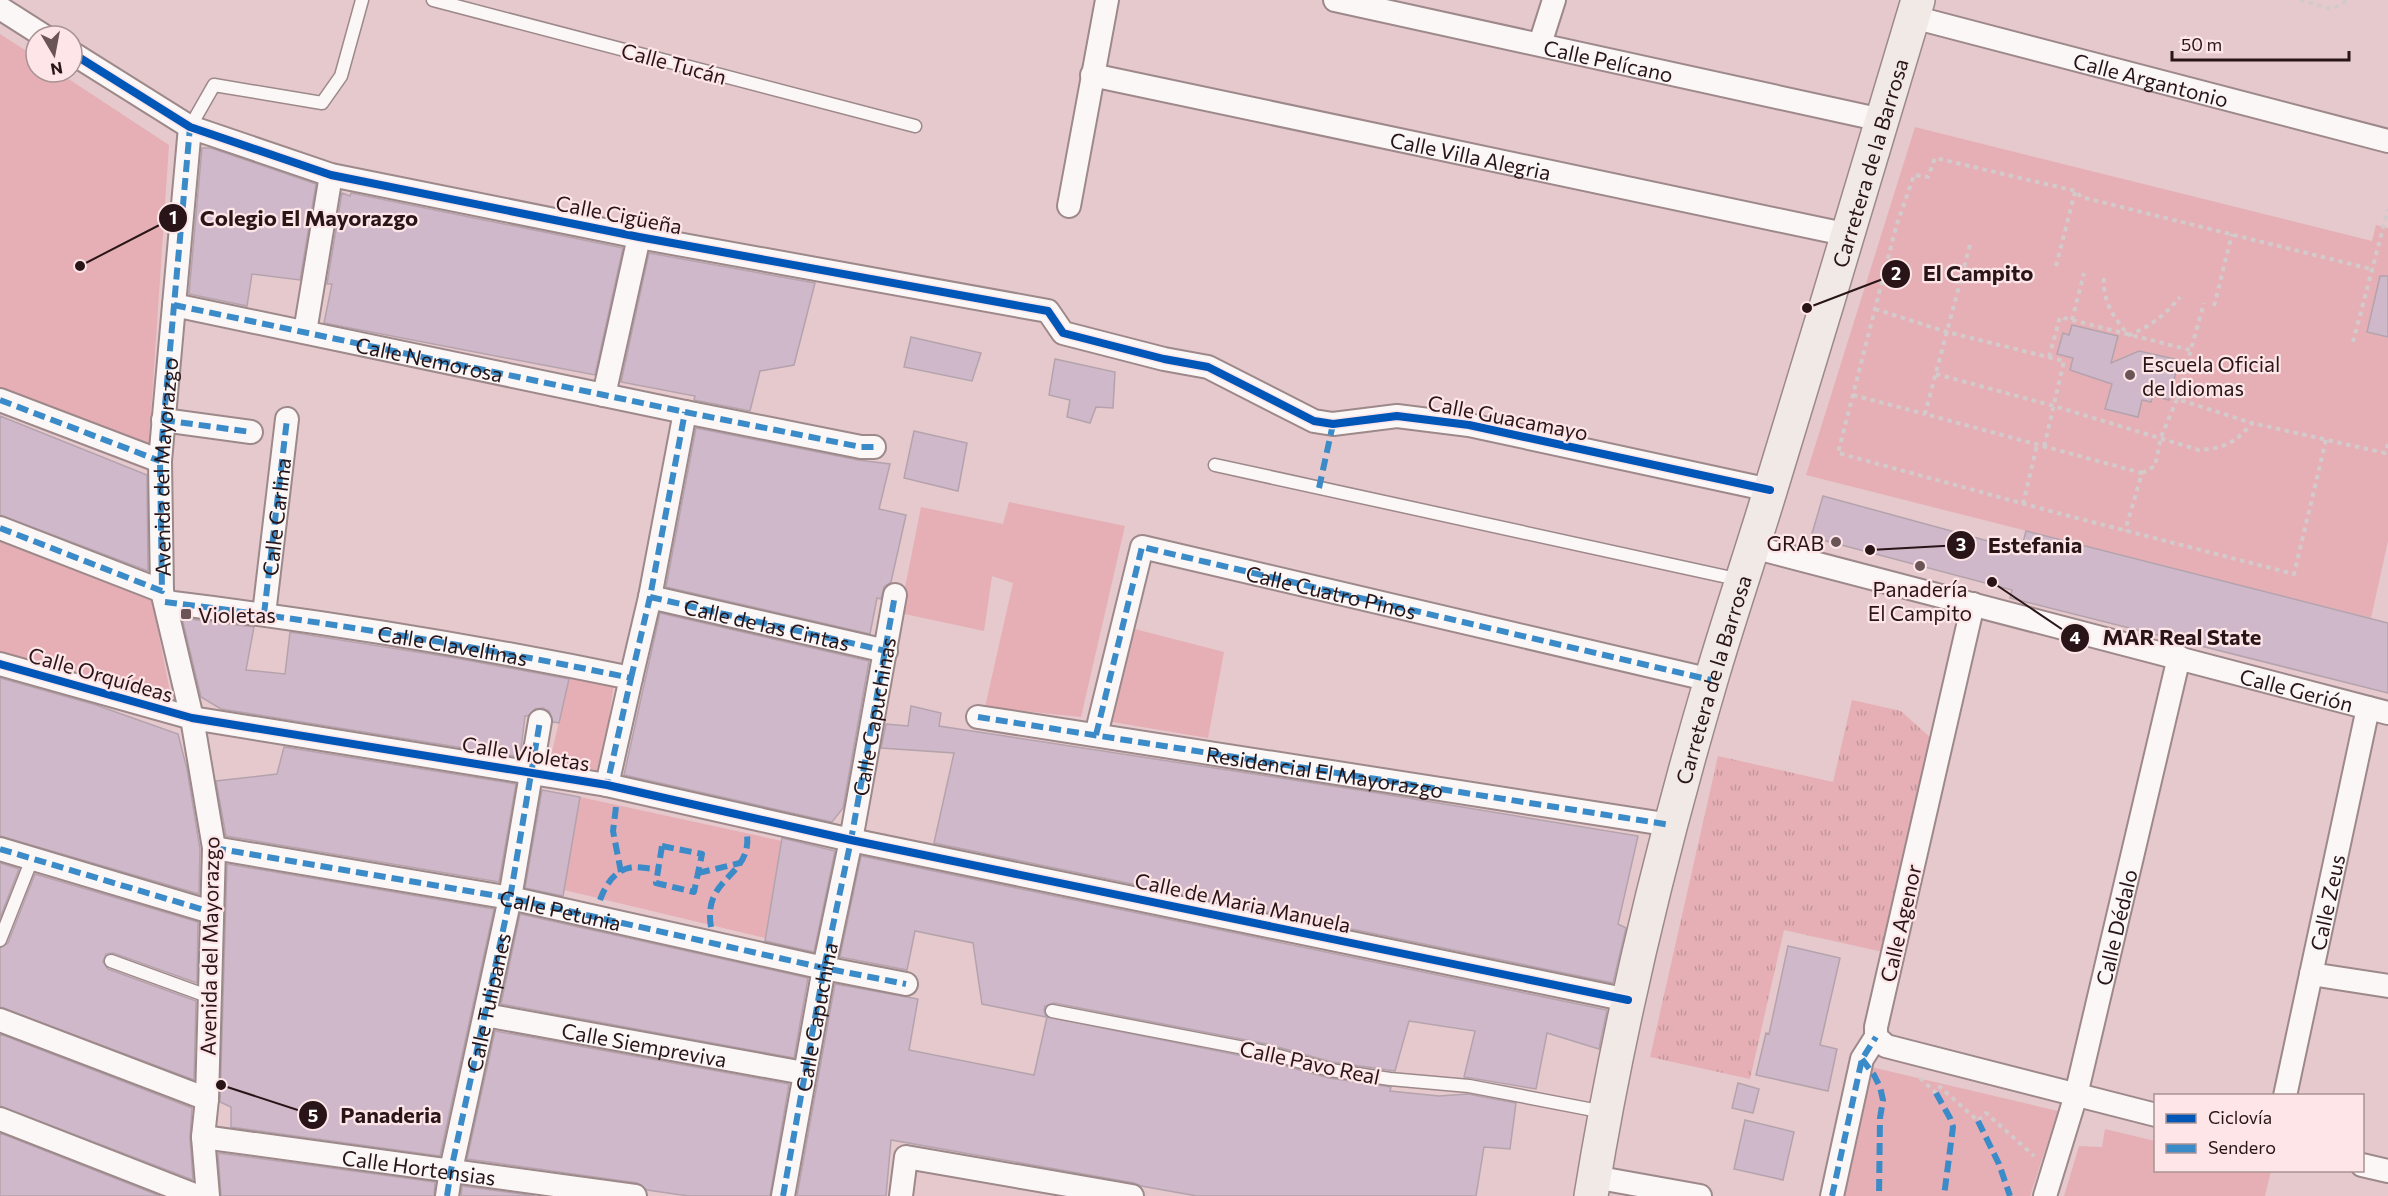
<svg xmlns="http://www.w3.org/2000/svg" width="2388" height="1196" font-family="Commissioner,sans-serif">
<defs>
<pattern id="grass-tufts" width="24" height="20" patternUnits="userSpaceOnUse" patternTransform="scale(1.5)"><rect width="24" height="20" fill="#e5afb5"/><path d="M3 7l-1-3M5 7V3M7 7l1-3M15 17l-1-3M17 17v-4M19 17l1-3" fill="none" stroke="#c4969b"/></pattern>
</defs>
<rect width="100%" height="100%" fill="#e6c9cc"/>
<path fill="url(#grass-tufts)" d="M1852,700l49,11 31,28 -49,213 -99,-22 -34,149 -100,-22 68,-301 115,26z"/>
<path fill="#e5afb5" d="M0,34l36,23v15h22l111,73 -20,299 -149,-57z
M1915,127l457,114 4,-16 12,3v313l-17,77 -565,-143z
M1009,502l116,24 -44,191 -96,-10 28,-124 -21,-7 -8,55 -84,-18 21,-106 82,17z
M0,540l152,60 21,107 -173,-54z
M1123,626l101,26 -16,86 -108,-18z
M570,675l44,9 -13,87 -51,-11z
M580,797l202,44 -17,97 -201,-48z
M1854,1063l204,48 -28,85h-205z
M2105,1129l50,12 1,29 115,1 -6,25h-201l15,-50 23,1z"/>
<path fill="#cfb8ca" stroke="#b4a3ac" stroke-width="1.5" d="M202,148h9l105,36 -16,96 -48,-6 -5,32 -58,-12z
M342,193l8,3 1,-3 272,55 -28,127 -271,-52 8,-39h-5z
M649,253l166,30 -21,82 -34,6 -10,40 -56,-11 1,-4 -74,-14z
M2380,276h8v61l-21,-5z
M2072,325l46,11 -7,27 28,-12 40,9 -10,40 -16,-4 -2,6 -9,-2 -4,17 -33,-8 7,-25 -42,-14 3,-12 -16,-4 6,-21 6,2z
M911,337l70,16 -9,28 -68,-14z
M1055,359l60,13 -2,36 -17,-1 -6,16 -23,-6 3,-17 -21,-5z
M0,416l147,59 1,96 -148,-56z
M696,428l162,32 32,4 -11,45 27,6 -15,67 -7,5 -3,12 -4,-1 -7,36 -204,-47z
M914,431l53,12 -9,48 -54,-13z
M1823,496l198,54 5,-19 362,92v70l-378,-95 2,-8 -201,-53z
M660,613l209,48 -26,147 -11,14 -208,-47z
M182,618l72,9 -8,43 39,4 5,-42 165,26 114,21 -10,44 -6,-1 -4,-11 -6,-3 -8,1 -7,7h-3l-5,41 -299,-48 -20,-12z
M0,678l96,27 82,29 9,35 13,80 -1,45 -199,-58z
M911,706l30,7 -2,13 426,65 273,45 -20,88 8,4 -13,55 -679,-140 20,-90 -73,-5 5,-24 22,2z
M284,747l232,37 -17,98 -273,-46 -10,-55 61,-7z
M542,790l38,7 -17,99 -38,-8z
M782,838l53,13 -21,101 -49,-11z
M861,856l746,154 -8,39 -52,-16 -11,56 -72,-12 11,-46 -66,-10 -14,50 -63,-9 -65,-18 -213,-41 -9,3 -1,4 2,7 -64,-13 -9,-61 -58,-12 -8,39 -67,-13z
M0,863l19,6 -19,49z
M227,864l267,45 -54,247 -209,-29v-20l-11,-5z
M35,874l163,48 -1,61 -84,-30 -7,1 -3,8 5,7 88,32 -2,79 -194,-73v-59l8,-5z
M520,914l288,64 -14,80 -293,-54z
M1788,946l52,12 -20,87 17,4 -9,42 -72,-16 10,-42 3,1z
M835,984l83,15 -9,51 125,25 13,-58 216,43 66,18 62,9 -1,4 49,5 29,-2 48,9 -6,46 -26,-2 -8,49h-279l-56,-10 -7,-3 -243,-43 -5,56h-89z
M495,1031l294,53 -19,112h-81l-42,-6 -10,-7 -170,-24z
M0,1034l192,74 -2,30 3,42 -193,-74z
M1738,1083l21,6 -6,24 -21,-5z
M1745,1120l49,12 -11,48 -49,-11z
M0,1133l160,63h-160z
M218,1153l217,29 -1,14h-213z
M462,1186l73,10h-74z"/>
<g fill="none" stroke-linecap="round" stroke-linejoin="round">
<g stroke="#9d888a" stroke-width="15">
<path id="lane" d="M433,0l482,126
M190,127l24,-42 108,18 19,-27 21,-76
M1215,465l526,115
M0,940l32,-81
M111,961l99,36
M1052,1011l213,41 65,18 60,9 79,7 135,26"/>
</g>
<g stroke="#9d888a" stroke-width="26">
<g id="street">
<path id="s1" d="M1335,0l547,120"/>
<path d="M0,8l44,28"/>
<path id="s2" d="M1913,17l475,124"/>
<path d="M1540,44l14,-44"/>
<path d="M72,53l118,74 141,48 308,62 409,74 15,22 101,26 44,8 106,54 19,3 64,-8 72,9 301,65"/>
<path id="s3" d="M1092,75l757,160"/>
<path d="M190,127l-30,334 2,130 30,127 22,130 -7,251 -4,38 5,59"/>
<path d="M1069,206l38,-206"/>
<path id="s4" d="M174,305l511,107 176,35h13"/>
<path d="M305,332l26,-157"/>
<path d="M604,395l35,-158"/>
<path d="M0,400l160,61"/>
<path d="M163,420l88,12"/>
<path d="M0,528l162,63"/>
<path id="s5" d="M1753,547l635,166"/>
<path id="s6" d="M650,597l236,54"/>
<path d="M165,602c156,19 312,44 466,76l-24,107"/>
<path d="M1973,604l-97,423v10l10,9 270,69"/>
<path d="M264,614l23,-195"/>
<path d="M0,664l192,54 415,67 244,55 777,160"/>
<path d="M631,678l19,-81 35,-185"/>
<path id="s7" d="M978,717l693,108"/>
<path id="s8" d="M1096,735l46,-188 569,133"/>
<path id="s9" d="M214,848l296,50 314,70 82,16"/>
<path d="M0,849l211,63"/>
<path d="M2311,974l77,12"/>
<path id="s10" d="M485,1015l319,58"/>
<path d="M0,1020l207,79"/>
<path id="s11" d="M2285,1096l83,-388"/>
<path d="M0,1119l197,77"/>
<path id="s12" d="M203,1137l432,59"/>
<path d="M2362,1165l26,6"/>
<path d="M1594,1177l106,19"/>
<path id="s13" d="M447,1196l4,-26 59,-272 30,-177"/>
<path id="s14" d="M783,1196l41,-228 27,-128 44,-245"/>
<path d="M901,1196l5,-39 226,39"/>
<path d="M1832,1196l30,-137 14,-22"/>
<path id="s15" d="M2045,1196l31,-101 103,-438"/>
</g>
</g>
<g stroke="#9d888a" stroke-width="36">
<g id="secondary">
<path id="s16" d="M1591,1196c28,-174 70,-346 120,-516 20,-68 43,-135 63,-202 49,-159 96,-319 144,-478"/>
</g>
</g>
<path stroke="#d3cacb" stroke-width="4" stroke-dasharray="4.5 4.5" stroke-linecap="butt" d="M2300,0l32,9 16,-9
M1970,245l-45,169 217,59 -17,58
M2056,266l19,-74
M2104,278c-2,23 11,42 25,57 22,-9 36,-20 51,-38
M2214,306l18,-72
M1875,309l72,23 117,29 -20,86
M2072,320l12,-47
M2353,342l35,-133
M2049,357l11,-40 130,33
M1936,374l118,32 145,44c26,-2 36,-7 53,-27l133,30 3,-9
M1853,395l72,19
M2177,399l27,-96
M2326,440l-32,134 -229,-59 -227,-62 58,-226 18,-52 14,2 7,-19 141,33 5,6 290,72
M2142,473l13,-7 6,-29 16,-38 75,24
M2023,504l14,-59
M1920,1078l16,15 4,-6 38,34 8,-8 48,43"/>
<use href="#lane" stroke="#fbf7f7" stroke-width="12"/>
<use href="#street" stroke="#fbf7f7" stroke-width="22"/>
<use href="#secondary" stroke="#f0e9e6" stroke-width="33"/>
<g stroke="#3b8bc9" stroke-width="6" stroke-dasharray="12 6" stroke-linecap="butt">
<path d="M174,305l511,107 176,35h13"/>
<path d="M0,400l160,61"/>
<path d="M163,420l88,12"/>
<path d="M1319,488l14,-64"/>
<path id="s17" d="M0,528l162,63 -2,-130 30,-334"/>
<path d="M650,597l236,54"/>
<path id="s18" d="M165,602c156,19 312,44 466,76l-24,107"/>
<path id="s19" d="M264,614l23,-195"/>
<path d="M631,678l19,-81 35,-185"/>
<path d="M978,717l693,108"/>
<path d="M1096,735l46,-188 569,133"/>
<path d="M616,807l-3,24 8,41"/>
<path d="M662,846l40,8 -8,38 -38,-9z"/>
<path d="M214,848l296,50 314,70 82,16"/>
<path d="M0,849l211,63"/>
<path d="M698,873l42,-10"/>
<path d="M600,900c6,-16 15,-31 34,-33 8,0 16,2 24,2"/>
<path d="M711,927c-9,-51 41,-49 36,-93"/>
<path d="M1862,1059l12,16 6,12 3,13 -3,18 -1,78"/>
<path d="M1936,1093l14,25 3,9 -9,69"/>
<path d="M1978,1121l21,43 11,32"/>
<path d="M447,1196l4,-26 59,-272 30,-177"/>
<path d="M783,1196l41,-228 27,-128 44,-245"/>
<path d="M1832,1196l30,-137 14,-22"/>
</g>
<g stroke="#fee6e8" stroke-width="11">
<path id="cycleway" d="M72,53l118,74 141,48 308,62 409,74 15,22 101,26 44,8 106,54 19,3 64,-8 72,9 301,65
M0,664l192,54 415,67 244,55 777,160"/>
</g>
<use href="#cycleway" stroke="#0057b8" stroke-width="8"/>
</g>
<g fill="#6b5456" stroke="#fee6e8" stroke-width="2">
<circle cx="2130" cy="375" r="6"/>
<circle cx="1836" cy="542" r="6"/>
<circle cx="1920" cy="566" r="6"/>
<rect x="180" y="608" width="12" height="12" rx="3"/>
</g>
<g text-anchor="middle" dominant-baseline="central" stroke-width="4.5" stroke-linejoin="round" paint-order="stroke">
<g font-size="21" fill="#291517" stroke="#fee6e8">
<text stroke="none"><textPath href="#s1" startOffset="280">Calle Pelícano</textPath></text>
<text transform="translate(674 63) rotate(15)">Calle Tucán</text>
<text stroke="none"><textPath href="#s2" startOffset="246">Calle Argantonio</textPath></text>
<text stroke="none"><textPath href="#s3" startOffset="387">Calle Villa Alegria</textPath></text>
<text stroke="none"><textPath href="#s16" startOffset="1071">Carretera de la Barrosa</textPath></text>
<text transform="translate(619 214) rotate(11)">Calle Cigüeña</text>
<text stroke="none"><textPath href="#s4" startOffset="261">Calle Nemorosa</textPath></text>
<text transform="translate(1508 417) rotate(11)">Calle Guacamayo</text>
<text stroke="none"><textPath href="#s17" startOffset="298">Avenida del Mayorazgo</textPath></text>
<text stroke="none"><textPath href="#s19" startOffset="98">Calle Carlina</textPath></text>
<text stroke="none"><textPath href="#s8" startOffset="388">Calle Cuatro Pinos</textPath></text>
<text stroke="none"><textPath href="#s6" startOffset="120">Calle de las Cintas</textPath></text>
<text stroke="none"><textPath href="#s18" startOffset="291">Calle Clavellinas</textPath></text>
<text transform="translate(101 674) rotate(16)">Calle Orquídeas</text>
<text stroke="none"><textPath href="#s16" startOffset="531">Carretera de la Barrosa</textPath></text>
<text stroke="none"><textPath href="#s5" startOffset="562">Calle Gerión</textPath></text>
<text stroke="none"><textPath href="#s14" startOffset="488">Calle Capuchinas</textPath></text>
<text transform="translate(526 753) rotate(9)">Calle Violetas</text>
<text stroke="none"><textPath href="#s7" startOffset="351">Residencial El Mayorazgo</textPath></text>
<text transform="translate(1243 902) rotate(12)">Calle de Maria Manuela</text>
<text stroke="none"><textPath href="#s11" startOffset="198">Calle Zeus</textPath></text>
<text stroke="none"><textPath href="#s9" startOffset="352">Calle Petunia</textPath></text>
<text transform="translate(1900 923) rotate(-77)">Calle Agenor</text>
<text stroke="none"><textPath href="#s15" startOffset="278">Calle Dédalo</textPath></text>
<text transform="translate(209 946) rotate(-89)">Avenida del Mayorazgo</text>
<text stroke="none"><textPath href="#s13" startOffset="198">Calle Tulipanes</textPath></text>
<text stroke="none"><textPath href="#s14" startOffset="182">Calle Capuchina</textPath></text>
<text stroke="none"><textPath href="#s10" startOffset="162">Calle Siempreviva</textPath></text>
<text transform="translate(1310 1062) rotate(12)">Calle Pavo Real</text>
<text stroke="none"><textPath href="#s12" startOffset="218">Calle Hortensias</textPath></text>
</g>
<g font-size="21" fill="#291517" stroke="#fee6e8" text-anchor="start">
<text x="2142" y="363">Escuela Oficial<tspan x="2142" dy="24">de Idiomas</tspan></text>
<text x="1824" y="542" text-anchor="end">GRAB</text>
<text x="1920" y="588" text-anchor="middle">Panadería<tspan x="1920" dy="24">El Campito</tspan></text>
<text x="198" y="614">Violetas</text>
</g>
</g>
<path fill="none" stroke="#291517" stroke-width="2" d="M80 266L173 218M1807 308L1896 274M1870 550L1961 545M1992 582L2075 638M221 1085L313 1115"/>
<g fill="#291517" stroke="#fee6e8" stroke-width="2">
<circle cx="80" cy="266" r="6"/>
<circle cx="1807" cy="308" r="6"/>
<circle cx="1870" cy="550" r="6"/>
<circle cx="1992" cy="582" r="6"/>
<circle cx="221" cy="1085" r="6"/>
<circle cx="173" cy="218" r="15"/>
<circle cx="1896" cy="274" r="15"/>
<circle cx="1961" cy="545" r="15"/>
<circle cx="2075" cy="638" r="15"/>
<circle cx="313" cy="1115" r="15"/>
</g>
<g font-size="18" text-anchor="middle" font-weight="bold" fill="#fff">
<text x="173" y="224">1</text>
<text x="1896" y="280">2</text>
<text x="1961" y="551">3</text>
<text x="2075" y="644">4</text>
<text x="313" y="1122">5</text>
</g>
<g font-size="22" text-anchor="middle" font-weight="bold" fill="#291517" stroke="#fee6e8" stroke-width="4.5" stroke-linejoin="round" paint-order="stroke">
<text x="309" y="226">Colegio El Mayorazgo</text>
<text x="1978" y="281">El Campito</text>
<text x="2035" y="553">Estefania</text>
<text x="2182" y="645">MAR Real State</text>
<text x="391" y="1123">Panaderia</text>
</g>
<rect x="2154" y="1094" width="210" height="78" fill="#fee6e8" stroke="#a99294" stroke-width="1.5"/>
<rect x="2166" y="1114" width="30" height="9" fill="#0057b8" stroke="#a99294" stroke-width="1.5"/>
<text x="2208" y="1124" font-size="18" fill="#291517">Ciclovía</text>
<rect x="2166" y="1144" width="30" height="9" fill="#3b8bc9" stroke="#a99294" stroke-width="1.5"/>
<text x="2208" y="1154" font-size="18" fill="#291517">Sendero</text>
<g transform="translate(54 54) rotate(170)"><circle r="28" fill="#fee6e8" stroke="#a99294" stroke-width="1.5"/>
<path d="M0-4.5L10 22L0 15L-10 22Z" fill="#6b5456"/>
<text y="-9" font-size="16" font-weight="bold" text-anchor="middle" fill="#291517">N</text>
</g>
<path d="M2172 51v9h177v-9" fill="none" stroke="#291517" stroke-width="3"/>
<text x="2181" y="51" font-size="18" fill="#291517" stroke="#fee6e8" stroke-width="4.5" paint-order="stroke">50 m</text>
</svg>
